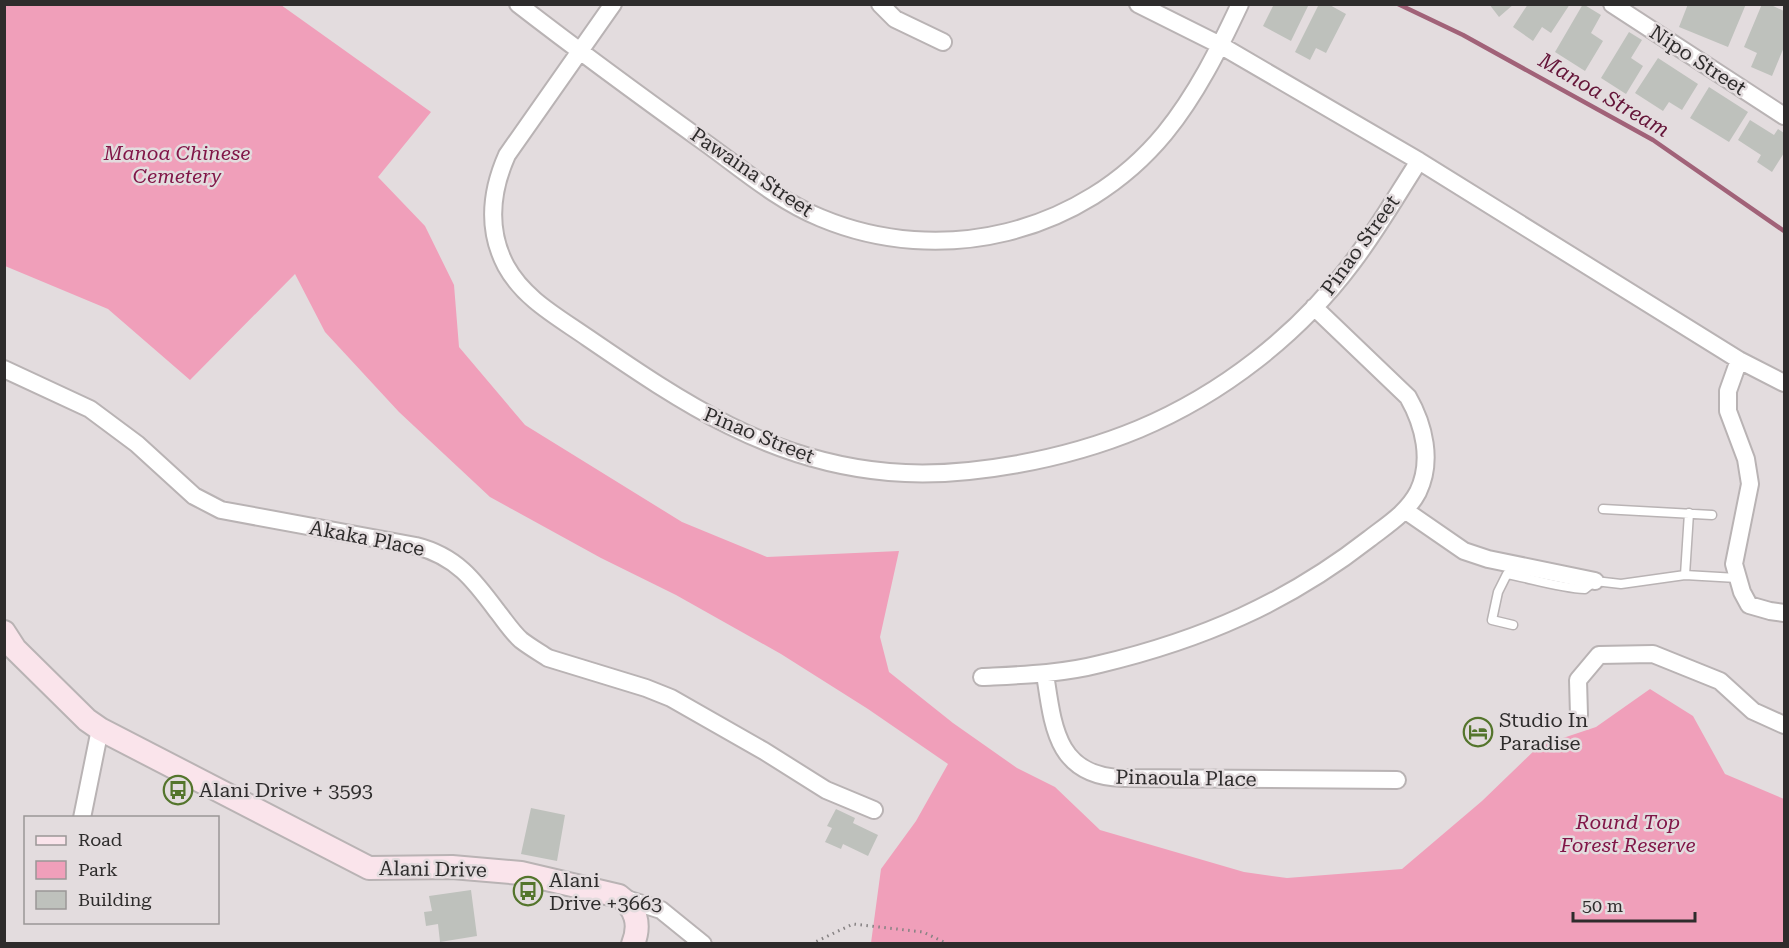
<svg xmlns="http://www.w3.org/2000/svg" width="1789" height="948" font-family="'Roboto Serif',serif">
<rect width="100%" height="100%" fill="#e3dcde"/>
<path fill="#f09fba" d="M5,4l276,1 150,107 -53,65 47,49 29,59 5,62 66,78 157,97 85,35 132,-6 -19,86 9,35 64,51 64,45 38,19 45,43 144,42 43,6 115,-9 80,-68 57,-55 57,-19 54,-38 43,27 32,58 59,25v144h-913l10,-74 35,-48 32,-57 -80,-55 -87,-55 -105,-59 -75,-37 -111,-61 -91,-85 -74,-80 -30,-58 -105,106 -82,-71 -103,-43z"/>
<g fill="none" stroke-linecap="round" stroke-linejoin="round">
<path stroke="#a16278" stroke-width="4.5" d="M1398,4l65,31 190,105 131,91"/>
</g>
<path fill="#bec1bc" d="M1274,4h35l-18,37 -28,-15z
M1319,4h9l18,10 -20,39 -10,-5 -6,12 -15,-8z
M1489,4h25l-15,13z
M1528,4l23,1 19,-1 -19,29 -9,-6 -9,14 -20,-14z
M1583,4l18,11 -10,18 12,8 -18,30 -30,-19z
M1688,4h58l-18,43 -49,-20z
M1762,4h7l15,7v36l-12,29 -21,-9 6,-14 -13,-6z
M1629,32l13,8 -11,18 12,8 -17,28 -25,-16z
M1658,58l40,26 -16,26 -13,-8 -6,9 -28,-18z
M1709,87l39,25 -19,30 -39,-24z
M1750,120l24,15 4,-6 6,4v20l-12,19 -15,-10 4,-7 -23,-15z
M531,808l34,7 -8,46 -36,-7z
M836,809l19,9 -2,5 25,12 -10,21 -25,-12 -2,5 -16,-7 7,-14 -5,-2z
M471,890l6,46 -37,6 -2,-18 -12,2 -2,-14 8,-1 -3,-15z"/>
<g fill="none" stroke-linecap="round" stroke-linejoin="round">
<g stroke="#b9b3b4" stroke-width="11">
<path id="lane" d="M1603,509l109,6
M1689,513l-4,62 52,3
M1513,625l-21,-5 6,-28 9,-18c26,5 52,14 78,15l10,-8 26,3 64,-9"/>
</g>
<g stroke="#b9b3b4" stroke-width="20">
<path id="street" d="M518,4c62,48 125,94 189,140 36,26 72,57 114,74 120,50 261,16 344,-85 31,-38 54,-84 75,-129
M613,4l-106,151c-16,36 -20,75 -1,111 18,33 52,51 82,72 95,65 182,124 301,134 78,7 178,-13 250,-43 83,-35 159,-94 213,-166 25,-33 45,-68 67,-102
M880,4l15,15 48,23
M1138,4l82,41 199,116 320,199 45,23
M1612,4l172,112
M1739,360l-11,31v20l18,48 4,25 -16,80 8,28 7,13 21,6 14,2
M4,369l86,40 47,35 57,52 27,14 195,36c40,10 58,34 81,65 8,10 15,21 24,29 9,7 18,12 27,18l98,30 25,10 93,53 62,39 48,20
M1406,511l58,40 24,8 107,22
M1045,674c8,52 11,102 77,104l275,2
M982,677c40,-2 79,-3 118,-13 101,-24 187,-61 269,-125 18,-14 38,-26 49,-47 15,-31 6,-67 -10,-95l-94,-90
M1579,715l-1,-35 21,-25 54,-1 67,27 33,30 31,14
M82,818l18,-89
M620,897l41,13 42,34"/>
</g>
<g stroke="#b9b3b4" stroke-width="26">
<path id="secondary" d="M4,632l11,17 72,71 13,9 269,139 83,-1 69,6 98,23c17,12 22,28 14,48"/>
</g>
<path stroke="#868283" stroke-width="3" stroke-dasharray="1.5 4.5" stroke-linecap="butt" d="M811,944l42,-20 70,8 25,12"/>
<use href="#lane" stroke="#fff" stroke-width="8"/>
<use href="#street" stroke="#fff" stroke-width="16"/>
<use href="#secondary" stroke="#fae4eb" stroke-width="22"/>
</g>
<defs>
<g id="hotel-ring" transform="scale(1.5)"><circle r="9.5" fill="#e3dcde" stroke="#54752c" stroke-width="1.5"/><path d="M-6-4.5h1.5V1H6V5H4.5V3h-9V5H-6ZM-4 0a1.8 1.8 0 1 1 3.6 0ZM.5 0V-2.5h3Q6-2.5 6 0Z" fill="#54752c"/></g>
<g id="bus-ring" transform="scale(1.5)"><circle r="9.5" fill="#e3dcde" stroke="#54752c" stroke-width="1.5"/><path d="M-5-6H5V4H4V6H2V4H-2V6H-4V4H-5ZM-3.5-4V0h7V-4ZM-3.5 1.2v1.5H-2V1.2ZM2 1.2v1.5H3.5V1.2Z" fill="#54752c"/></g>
</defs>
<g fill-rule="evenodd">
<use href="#hotel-ring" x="1478" y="732"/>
<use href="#bus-ring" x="178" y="790"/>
<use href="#bus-ring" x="528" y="891"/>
</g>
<g text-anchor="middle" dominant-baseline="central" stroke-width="5" stroke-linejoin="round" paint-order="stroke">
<g font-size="20" fill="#2e2c2c" stroke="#e3dcde">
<text transform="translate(1698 60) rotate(33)">Nipo Street</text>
<text transform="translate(752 172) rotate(34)">Pawaina Street</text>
<text transform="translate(1360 245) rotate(-54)">Pinao Street</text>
<text transform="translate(759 435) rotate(22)">Pinao Street</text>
<text transform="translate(367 538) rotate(11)">Akaka Place</text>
<text transform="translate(1186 778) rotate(1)">Pinaoula Place</text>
<text transform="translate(433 869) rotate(1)">Alani Drive</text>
</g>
<g font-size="20" font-style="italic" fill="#811648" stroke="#e3dcde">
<text x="177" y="153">Manoa Chinese<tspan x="177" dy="23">Cemetery</tspan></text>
<text x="1628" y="822">Round Top<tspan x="1628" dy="23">Forest Reserve</tspan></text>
</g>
<g font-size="20" fill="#2e2c2c" stroke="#e3dcde" text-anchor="start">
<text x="1499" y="720">Studio In<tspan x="1499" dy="23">Paradise</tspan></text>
<text x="199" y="790">Alani Drive + 3593</text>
<text x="549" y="880">Alani<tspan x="549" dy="23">Drive +3663</tspan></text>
</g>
<g font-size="21" font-style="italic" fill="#641438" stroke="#e3dcde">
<text transform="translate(1604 95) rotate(30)">Manoa Stream</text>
</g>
</g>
<rect width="1789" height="948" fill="none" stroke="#2e2c2c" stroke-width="12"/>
<rect x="24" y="816" width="195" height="108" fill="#e3dcde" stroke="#9b9697" stroke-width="1.5"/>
<rect x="36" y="836" width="30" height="9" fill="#fae4eb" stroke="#9b9697" stroke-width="1.5"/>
<text x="78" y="846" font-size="18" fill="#2e2c2c">Road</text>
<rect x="36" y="861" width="30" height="18" fill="#f09fba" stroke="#9b9697" stroke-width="1.5"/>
<text x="78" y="876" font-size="18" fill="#2e2c2c">Park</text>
<rect x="36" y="891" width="30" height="18" fill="#bec1bc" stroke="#9b9697" stroke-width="1.5"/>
<text x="78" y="906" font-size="18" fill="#2e2c2c">Building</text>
<path d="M1573 912v9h122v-9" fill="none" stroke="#2e2c2c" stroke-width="3"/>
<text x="1582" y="912" font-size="18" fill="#2e2c2c" stroke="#e3dcde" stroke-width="4.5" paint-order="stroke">50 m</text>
</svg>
